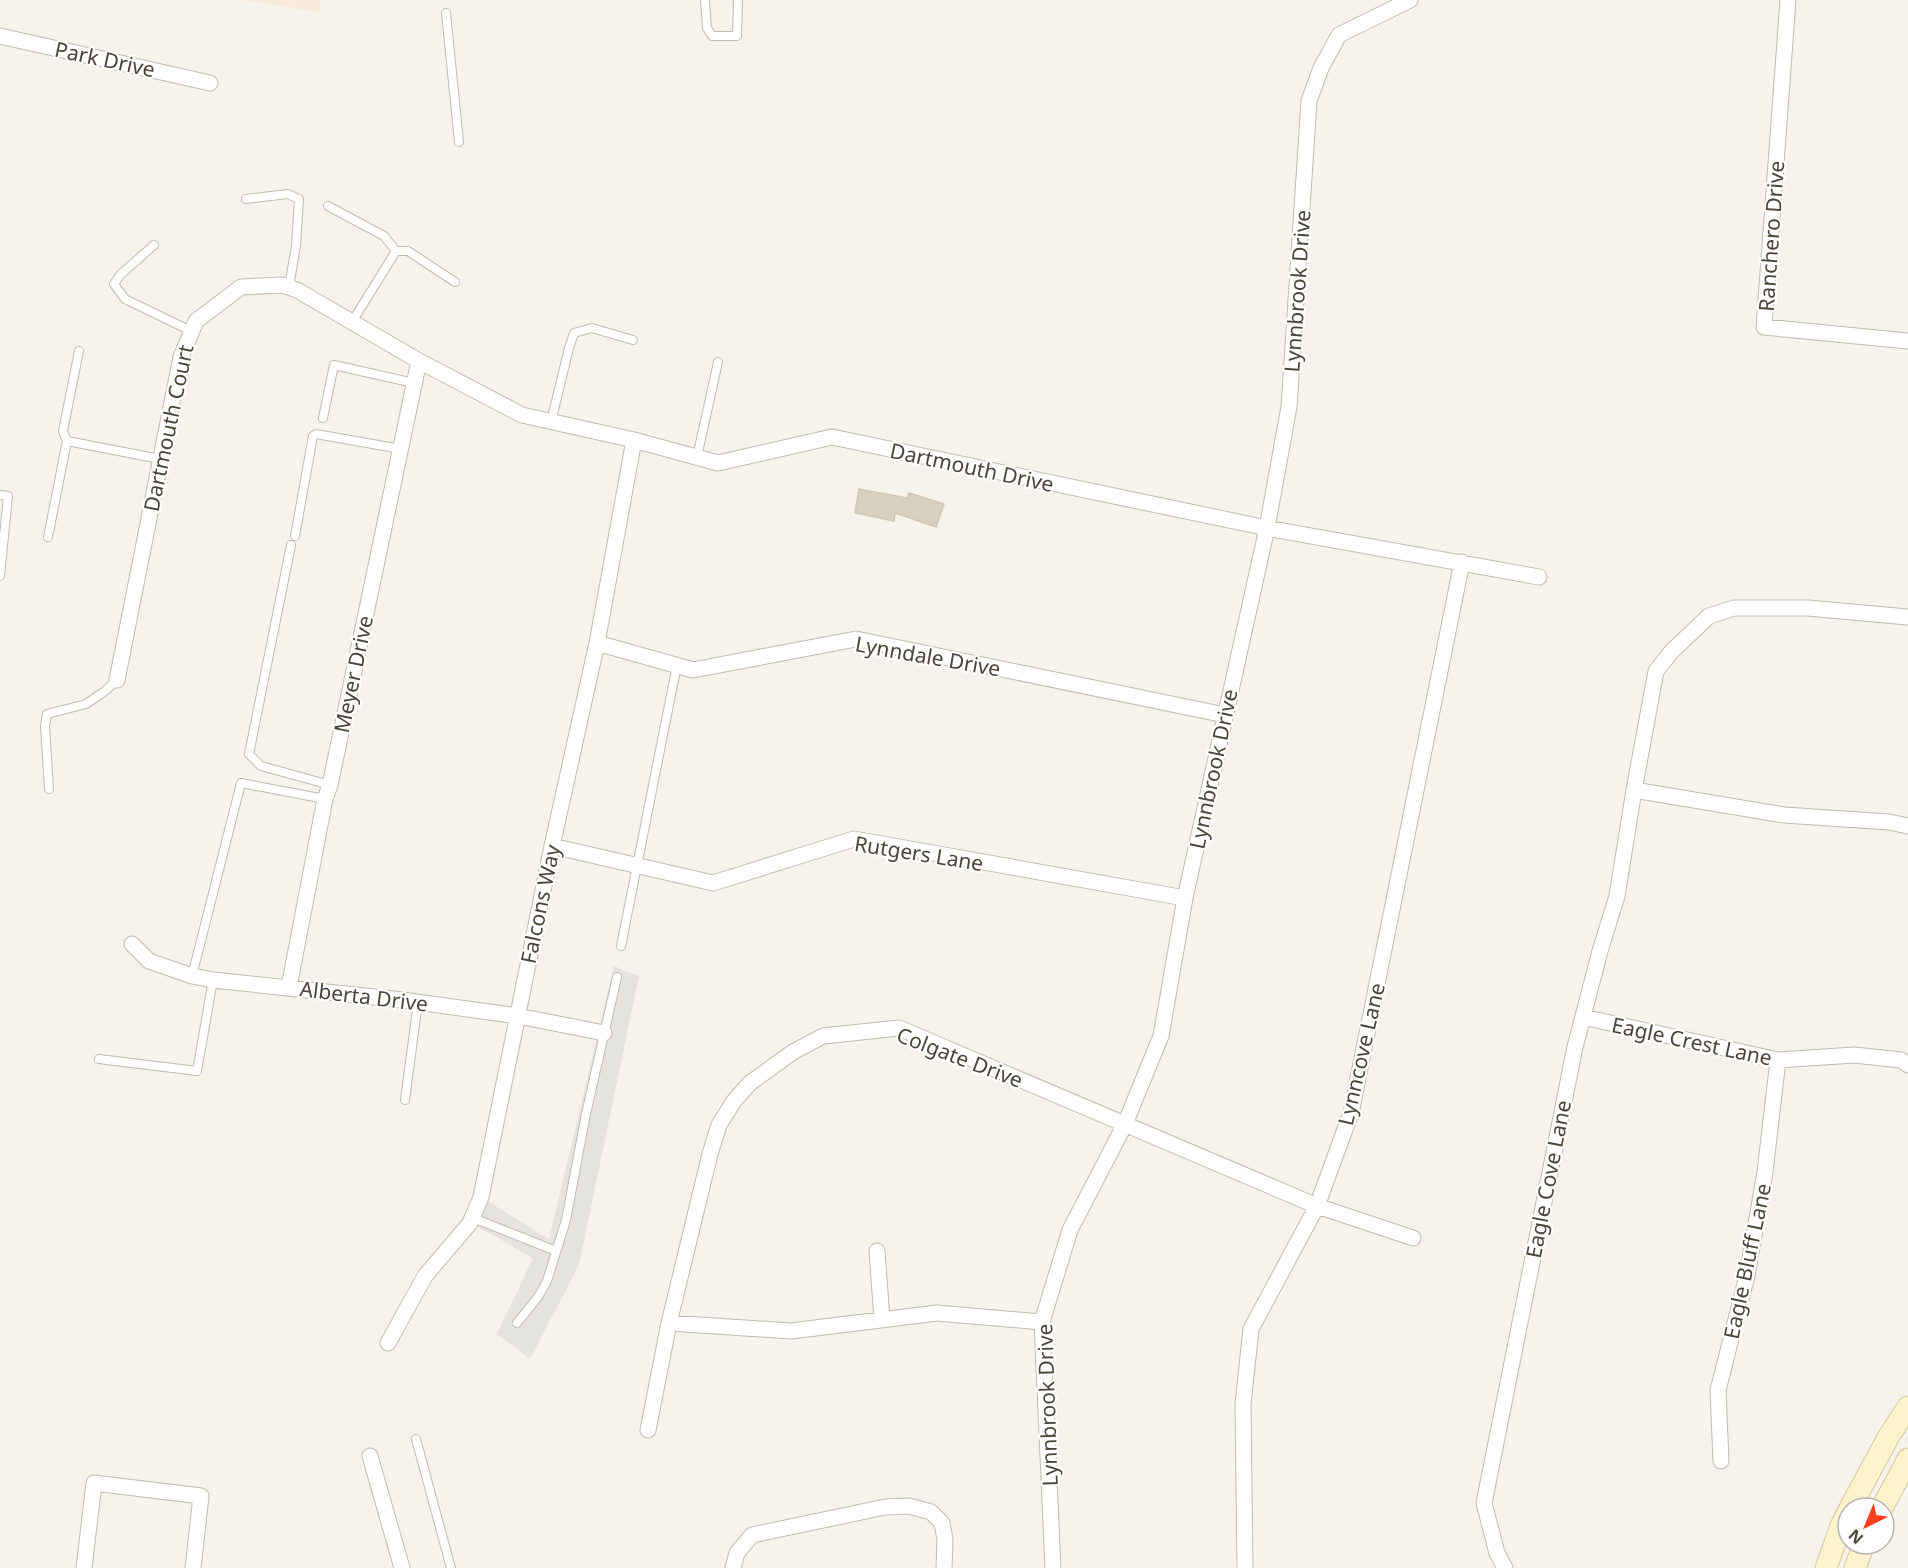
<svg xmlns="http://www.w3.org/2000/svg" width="1908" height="1568" font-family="'Noto Sans',sans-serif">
<rect width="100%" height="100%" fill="#f6f3ec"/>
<path fill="#f7ead8" d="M244,0h77l-2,12z"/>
<path fill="#e5e3e0" d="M614,966l25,10 -60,289 -49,94 -33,-25 36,-76 -62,-35 10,-26 68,42z"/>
<path fill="#d8cfc1" stroke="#d3c7b4" stroke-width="1.5" d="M859,489l48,9 2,-5 35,11 -8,23 -41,-14 -1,8 -39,-8z"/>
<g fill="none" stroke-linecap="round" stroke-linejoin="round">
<g stroke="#c2bbae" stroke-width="10">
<path id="lane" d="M705,0l2,28 5,8h25l1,-36
M446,13l13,129
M246,199l42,-5 11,5 -3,47 -7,41
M328,206l56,30 12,15
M154,245l-34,30 -6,9 11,15 66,32
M352,322l44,-71h12l47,31
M79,351l-16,80 4,10 93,18
M323,418l11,-53 80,18
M551,422l18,-74 5,-15 18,-5 41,12
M697,457l21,-95
M0,495l8,1 -8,80
M295,536l18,-100 3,-2 85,15
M48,537l19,-96
M291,545l-42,209 12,12 69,19
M49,789l-4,-63 2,-12 39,-10 19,-13 12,-11
M621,946l56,-281
M192,976l49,-193 84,16
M99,1059l98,12 16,-91
M405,1100l13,-98
M473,1218l83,33
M517,1323l21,-26 9,-16 19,-61 20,-106 31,-137
M416,1439l35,129"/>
</g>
<g stroke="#c2bbae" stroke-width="17">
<path id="street" d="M1788,0l-24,327 144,14
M0,36l210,47
M597,643l96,27 163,-31 369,76
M117,680l64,-323 15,-36 45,-34 41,-2 15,5 122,71 103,54 112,25 84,23 114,-26 435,91 272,49
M1634,790l150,25 105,7 19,4
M552,846l161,37 141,-44 331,59
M132,944l17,17 43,15 21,4 189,20 116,16 86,17
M289,987l36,-188 5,-14 89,-424
M1583,1017l195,43 76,-5 47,5 7,5
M877,1251l5,69
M669,1323l122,8 146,-18 105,9
M388,1343l37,-67 45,-53 11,-26 71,-351 45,-203 37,-203
M648,1430l21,-107 41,-169 9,-29 15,-24 16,-18 43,-31 30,-16 76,-8 418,178 96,32
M370,1456l32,112
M1721,1461l-3,-71 29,-114 18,-104 13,-112
M84,1568l10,-85 107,13 -8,72
M733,1568l4,-15 15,-18 133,-28 24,-1 22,6 11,11 3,16 -1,29
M1053,1568l-11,-246 28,-92 55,-106 36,-88 24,-138 82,-370 22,-121 20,-306 12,-33 18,-33 71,-35
M1245,1568l-2,-164 8,-75 66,-123 34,-93 111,-551
M1505,1568l-8,-15 -13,-50 91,-456 25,-96 17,-55 17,-106 22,-119 16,-20 37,-35 25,-8h74l100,9"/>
</g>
<g stroke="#d6c79b" stroke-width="23">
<path id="secondary" d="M1850,1508l39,-72 19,-29
M1882,1508l26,-49
M1826,1568l15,-42 7,-14
M1855,1568l9,-24"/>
</g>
<use href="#lane" stroke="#fff" stroke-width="8"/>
<use href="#street" stroke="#fff" stroke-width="15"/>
<use href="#secondary" stroke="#fff3cd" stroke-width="21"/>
</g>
<g text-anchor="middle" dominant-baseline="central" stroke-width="4.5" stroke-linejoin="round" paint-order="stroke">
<g font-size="21" fill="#4b4439" stroke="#fff">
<text transform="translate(105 59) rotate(12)">Park Drive</text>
<text transform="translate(1771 236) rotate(-86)">Ranchero Drive</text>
<text transform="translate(1297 291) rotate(-86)">Lynnbrook Drive</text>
<text transform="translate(168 428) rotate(-78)">Dartmouth Court</text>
<text transform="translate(972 467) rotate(12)">Dartmouth Drive</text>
<text transform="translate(928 656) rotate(10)">Lynndale Drive</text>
<text transform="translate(353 674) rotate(-78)">Meyer Drive</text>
<text transform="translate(1213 769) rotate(-78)">Lynnbrook Drive</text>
<text transform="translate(919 853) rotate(9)">Rutgers Lane</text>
<text transform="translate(540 904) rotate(-78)">Falcons Way</text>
<text transform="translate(364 996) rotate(7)">Alberta Drive</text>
<text transform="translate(1692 1041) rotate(12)">Eagle Crest Lane</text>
<text transform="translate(1361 1054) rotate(-77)">Lynncove Lane</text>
<text transform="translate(960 1057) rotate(21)">Colgate Drive</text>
<text transform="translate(1548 1179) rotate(-79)">Eagle Cove Lane</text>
<text transform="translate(1747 1261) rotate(-78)">Eagle Bluff Lane</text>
<text transform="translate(1047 1405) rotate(-92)">Lynnbrook Drive</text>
</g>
</g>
<g transform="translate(1866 1526) rotate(223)"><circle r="28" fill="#ffffff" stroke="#b7b4b0" stroke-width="1.5"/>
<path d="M0-4.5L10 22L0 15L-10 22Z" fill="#fc3f1d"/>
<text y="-9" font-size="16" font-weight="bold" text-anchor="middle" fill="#4b4439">N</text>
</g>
</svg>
